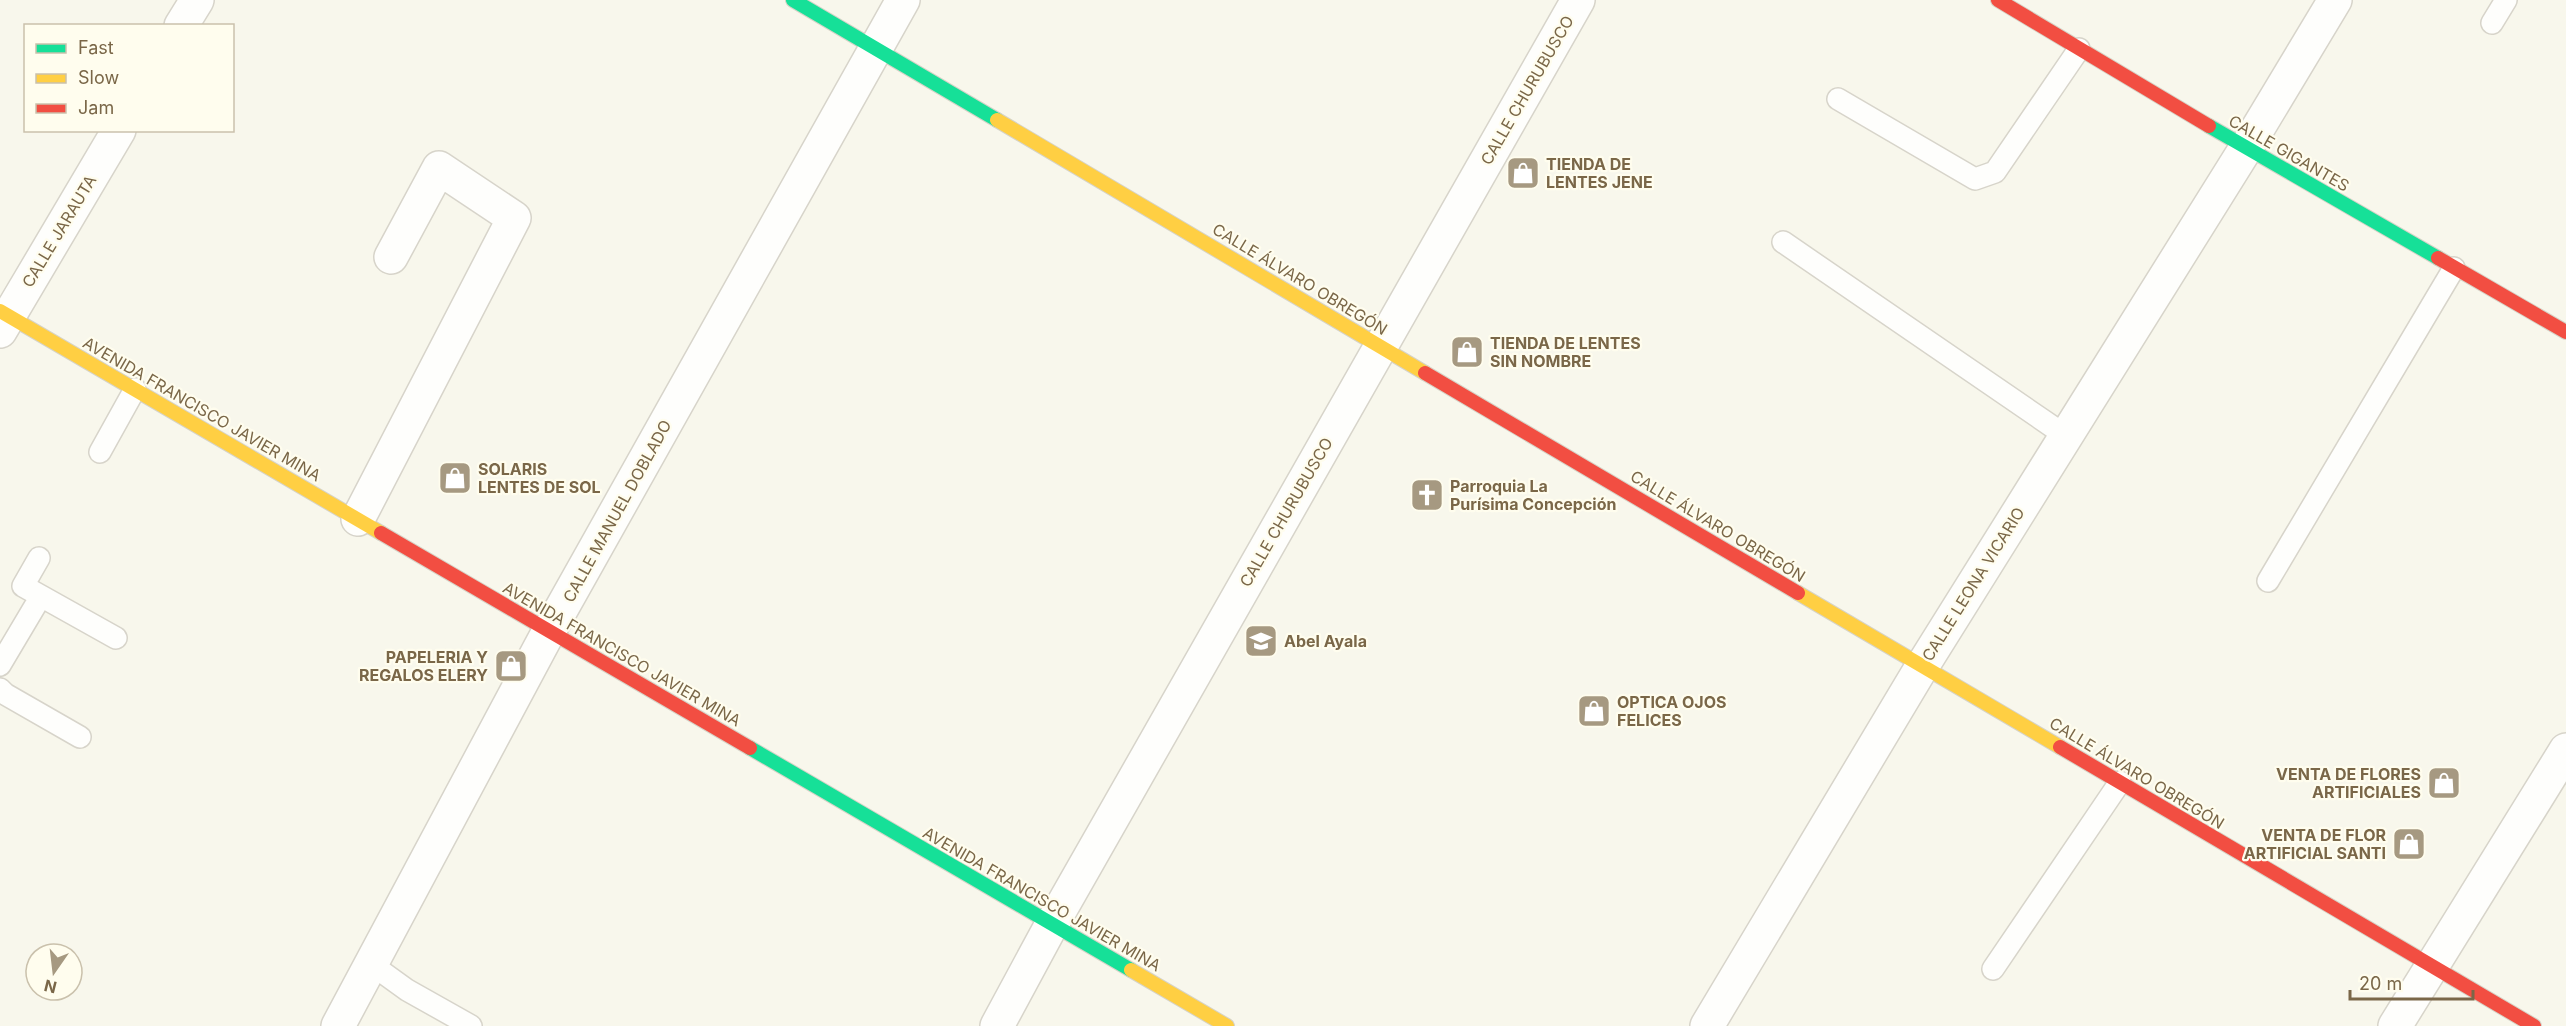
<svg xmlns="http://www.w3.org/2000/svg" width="2566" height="1026" font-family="Inter,sans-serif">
<rect width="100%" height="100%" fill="#f8f7ec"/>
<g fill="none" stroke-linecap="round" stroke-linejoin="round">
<g stroke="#d7d4ca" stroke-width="24">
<path id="lane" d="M2492,23l14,-23
M1838,99l137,80 20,-7 84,-123
M1783,242l283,194
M100,452l35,-63
M39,558l-16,28 93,52
M2268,581l186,-313
M0,665l41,-69
M0,689l5,5 75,43
M371,964l36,26 64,36
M1993,969l127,-187"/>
</g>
<g stroke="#d7d4ca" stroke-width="36">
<path id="street" d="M181,26l16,-26
M0,331l119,-201
M358,519l156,-301 -75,-50 -48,89
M338,1026l211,-395 354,-631
M997,1026l55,-102 526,-924
M1707,1026l216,-361 323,-517 89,-148
M2395,1026l171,-276"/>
</g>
<g stroke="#d6d3c7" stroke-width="16">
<path id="fast" d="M793,0l204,120
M2209,126l229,132
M750,748l381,222"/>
</g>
<g stroke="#d6d3c7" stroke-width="16">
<path id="slow" d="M997,120l428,253
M0,311l381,222
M1798,593l262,154
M1131,970l96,56"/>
</g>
<g stroke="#d6d3c7" stroke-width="16">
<path id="jam" d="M1998,0l211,126
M2438,258l128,74
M1425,373l373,220
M381,533l369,215
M2060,747l474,279"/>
</g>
<use href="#lane" stroke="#fefefc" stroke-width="21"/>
<use href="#street" stroke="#fefefc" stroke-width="33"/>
<use href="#fast" stroke="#16e098" stroke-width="14"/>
<use href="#slow" stroke="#ffcf43" stroke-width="14"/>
<use href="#jam" stroke="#f24e42" stroke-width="14"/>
</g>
<defs>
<g id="shop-square" transform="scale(1.725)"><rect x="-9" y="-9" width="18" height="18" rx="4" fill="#a69981" stroke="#fffdee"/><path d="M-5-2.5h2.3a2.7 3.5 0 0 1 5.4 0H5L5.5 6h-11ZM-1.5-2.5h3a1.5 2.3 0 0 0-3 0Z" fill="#fff"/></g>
<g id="church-square" transform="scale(1.725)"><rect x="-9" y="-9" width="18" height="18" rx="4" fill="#a69981" stroke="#fffdee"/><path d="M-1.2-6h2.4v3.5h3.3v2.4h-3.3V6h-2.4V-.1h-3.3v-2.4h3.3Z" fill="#fff"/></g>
<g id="school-square" transform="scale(1.725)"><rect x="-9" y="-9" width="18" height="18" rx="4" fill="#a69981" stroke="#fffdee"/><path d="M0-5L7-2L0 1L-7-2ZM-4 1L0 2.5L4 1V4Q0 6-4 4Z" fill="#fff"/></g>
</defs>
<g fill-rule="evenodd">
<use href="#shop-square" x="1523" y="173"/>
<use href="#shop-square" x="1467" y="352"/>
<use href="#shop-square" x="455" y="478"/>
<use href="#church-square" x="1427" y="495"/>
<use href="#school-square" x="1261" y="641"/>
<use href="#shop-square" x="511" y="666"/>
<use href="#shop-square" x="1594" y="711"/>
<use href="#shop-square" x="2444" y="783"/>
<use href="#shop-square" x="2409" y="844"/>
</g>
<g text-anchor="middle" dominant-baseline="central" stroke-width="4.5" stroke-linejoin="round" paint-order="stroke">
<g font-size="16" fill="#7a6748" stroke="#fffdee">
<text transform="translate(1527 90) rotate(-60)">CALLE CHURUBUSCO</text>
<text transform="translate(2289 153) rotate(30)">CALLE GIGANTES</text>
<text transform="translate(59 231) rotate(-59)">CALLE JARAUTA</text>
<text transform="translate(1300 279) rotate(31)">CALLE ÁLVARO OBREGÓN</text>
<text transform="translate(202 409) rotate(30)">AVENIDA FRANCISCO JAVIER MINA</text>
<text transform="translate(617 511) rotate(-61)">CALLE MANUEL DOBLADO</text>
<text transform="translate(1286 512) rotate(-60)">CALLE CHURUBUSCO</text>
<text transform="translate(1718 526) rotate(31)">CALLE ÁLVARO OBREGÓN</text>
<text transform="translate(1973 584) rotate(-58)">CALLE LEONA VICARIO</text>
<text transform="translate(622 654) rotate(30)">AVENIDA FRANCISCO JAVIER MINA</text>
<text transform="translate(2137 773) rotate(31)">CALLE ÁLVARO OBREGÓN</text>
<text transform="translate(1042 899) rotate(30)">AVENIDA FRANCISCO JAVIER MINA</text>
</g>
<g font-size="16" font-weight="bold" fill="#7a6748" stroke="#fffdee" text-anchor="start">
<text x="1546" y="164">TIENDA DE<tspan x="1546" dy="18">LENTES JENE</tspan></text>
<text x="1490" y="343">TIENDA DE LENTES<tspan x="1490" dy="18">SIN NOMBRE</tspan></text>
<text x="478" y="469">SOLARIS<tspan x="478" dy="18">LENTES DE SOL</tspan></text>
<text x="1450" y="486">Parroquia La<tspan x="1450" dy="18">Purísima Concepción</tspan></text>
<text x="1284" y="641">Abel Ayala</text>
<text x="488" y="657" text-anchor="end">PAPELERIA Y<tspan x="488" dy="18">REGALOS ELERY</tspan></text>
<text x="1617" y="702">OPTICA OJOS<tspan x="1617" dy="18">FELICES</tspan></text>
<text x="2421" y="774" text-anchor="end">VENTA DE FLORES<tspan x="2421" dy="18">ARTIFICIALES</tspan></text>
<text x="2386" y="835" text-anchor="end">VENTA DE FLOR<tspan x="2386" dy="18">ARTIFICIAL SANTI</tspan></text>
</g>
</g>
<rect x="24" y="24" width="210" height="108" fill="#fffdee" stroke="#cac1ac" stroke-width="1.5"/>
<rect x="36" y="44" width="30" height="9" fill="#16e098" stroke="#cac1ac" stroke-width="1.5"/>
<text x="78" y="54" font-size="18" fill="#7a6748">Fast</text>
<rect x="36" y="74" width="30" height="9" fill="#ffcf43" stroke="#cac1ac" stroke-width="1.5"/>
<text x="78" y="84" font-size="18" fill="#7a6748">Slow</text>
<rect x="36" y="104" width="30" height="9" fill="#f24e42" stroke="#cac1ac" stroke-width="1.5"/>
<text x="78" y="114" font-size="18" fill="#7a6748">Jam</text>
<g transform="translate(54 972) rotate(194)"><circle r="28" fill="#fffdee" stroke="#cac1ac" stroke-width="1.5"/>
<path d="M0-4.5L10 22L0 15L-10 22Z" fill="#a69981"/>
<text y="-9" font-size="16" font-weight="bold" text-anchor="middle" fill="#7a6748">N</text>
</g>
<path d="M2350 990v9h123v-9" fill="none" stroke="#7a6748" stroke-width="3"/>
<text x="2359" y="990" font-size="18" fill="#7a6748" stroke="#fffdee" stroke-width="4.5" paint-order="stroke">20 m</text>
</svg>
